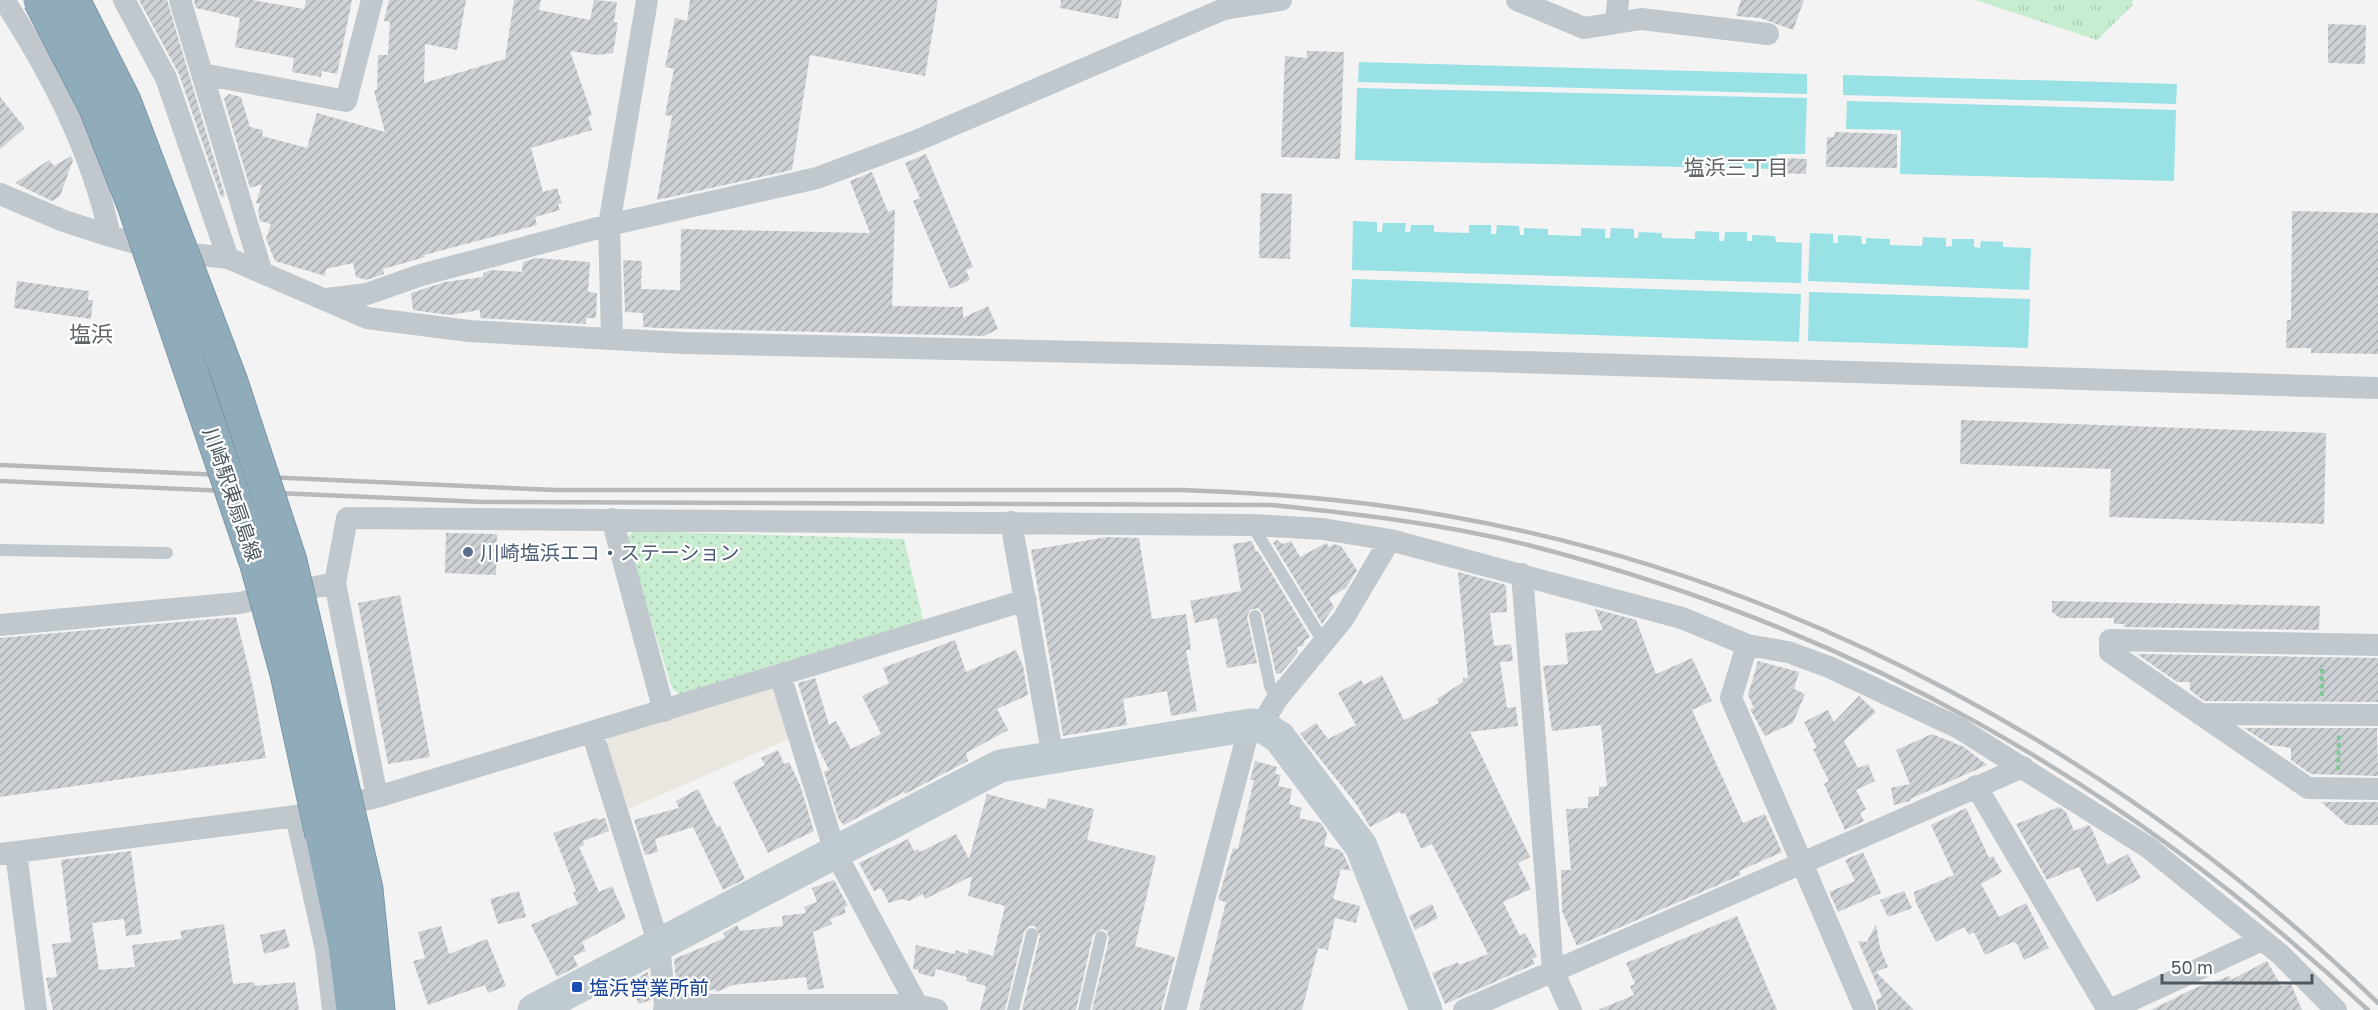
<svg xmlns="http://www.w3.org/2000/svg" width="2378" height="1010" font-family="'Golos Text','Noto Sans JP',sans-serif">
<defs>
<pattern id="grass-tufts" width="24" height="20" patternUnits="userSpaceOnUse" patternTransform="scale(1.5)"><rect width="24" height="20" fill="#c7eccf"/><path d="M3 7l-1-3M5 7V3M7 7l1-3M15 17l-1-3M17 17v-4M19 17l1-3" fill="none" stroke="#adccb4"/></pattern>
<pattern id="park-dots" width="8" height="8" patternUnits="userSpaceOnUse" patternTransform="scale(1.5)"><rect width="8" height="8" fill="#c7eccf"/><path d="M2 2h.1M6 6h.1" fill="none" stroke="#adccb4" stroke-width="1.8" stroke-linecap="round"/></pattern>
<pattern id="building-hatch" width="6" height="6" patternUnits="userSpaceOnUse" patternTransform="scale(1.5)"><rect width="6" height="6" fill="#cdd0d4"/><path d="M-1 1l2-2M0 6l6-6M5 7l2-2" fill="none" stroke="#a9acaf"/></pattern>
</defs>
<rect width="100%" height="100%" fill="#f4f3f3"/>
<path fill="#eae6e0" d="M767,685l10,5 14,48 -165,72 -21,-66 4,-8z"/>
<path fill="url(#grass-tufts)" d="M1975,0h158l-1,6 -35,34z"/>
<path fill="url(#park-dots)" d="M634,531l270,8 20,85 -243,72 -9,-8 -46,-150z"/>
<path fill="#98e1e5" d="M1359,62l448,12v20l-449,-12z
M1843,75l334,9 -1,20 -333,-9z
M1357,88l450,10 -2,56h-28l-2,15 -420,-9z
M1847,101l329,9 -2,71 -274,-7 1,-44 -55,-1z
M1353,221l24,1v10h5l1,-9h23l-1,9h5l1,-7h23v7l35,1v-8h22v9h5l1,-9 22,1 1,9h4v-7l24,1v6l33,1v-8l24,1v9h5l1,-10 23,1v9h4l1,-6 23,1v5l33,1v-8l24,1v9h5l1,-9h22v9h5v-6l23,1 1,6 26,1 -1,40 -449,-13z
M1810,233l23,1v9h5v-8l23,1 1,8h4v-6l24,1v6l32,1 1,-9 23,1v9l6,-1v-7h22v8l6,1 1,-7 22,1v5l28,1 -2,42 -221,-9z
M1352,279l449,15 -2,48 -449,-15z
M1809,292l221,7 -2,49 -220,-7z"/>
<path fill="url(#building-hatch)" d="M139,0h28l58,196 -4,1 -42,-123z
M194,0h58l52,9 2,-9h46l-15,74 -15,-3 -1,6 -29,-5 2,-14 -59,-11 5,-29 -44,-10z
M389,0h77l-9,50 -32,-6 -1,39 81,-24 9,-59h27l-2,10 51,10 4,-20 23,2 -3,20 4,1 -5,30 -16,2 -27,-4 22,64 -4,2 4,13 -61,18 12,44 14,-4 5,15 -4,1 2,6 -25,7 2,8 -113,30 1,2 -42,12 1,5 -18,6 -10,-3 -3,-14 -27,6 -1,7 -50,-15 -9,-22 5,-15 -11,-3 -2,-9 2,-8 -4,-1 6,-19 -12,4 -26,-89 5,-5 12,3 9,30 13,3 -1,6 45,12 10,-35 68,19 -11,-41 3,-1 1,-35h10l2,-33 -6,-1z
M690,0h248l-13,76 -115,-21 -18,115 -135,30 15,-84 -7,-1 9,-46 -9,-2 10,-49 12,3z
M1061,0h61l-4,19 -58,-11z
M1741,0h63l-11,30 -33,-12 -24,-2z
M2328,24l38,1 -1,39 -37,-1z
M1307,51l37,1 -4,107 -59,-2 4,-101 22,2z
M0,97l25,31 -25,21z
M1835,132l62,2v34l-71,-1 1,-30h7z
M926,154l47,113 -7,3 4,10 -20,9 -37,-88 7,-3 -15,-35z
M71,156l2,4 -13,36 -8,5 -37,-18 34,-23 5,6z
M1777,158l30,1 -1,15 -30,-1z
M872,172l16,40 7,-3 -3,97 71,1v11l25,-12 10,23 -14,7 -327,-8 -14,-1v-14l-18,-1 -2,-52 19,1 -1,28 39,1 1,-61 189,4 -20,-52z
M1261,193l31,1 -2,65 -31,-1z
M2292,211l86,2v141l-67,-1v-5h-25l1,-28h4z
M536,258l54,4 -2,30 9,1 -1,25h-10v6l-106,-6v-8l-31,5 -36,-5 -2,-17 34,-11 38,-5v-4l8,-3 31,2 1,-10z
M17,281l72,10 -1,9h5l-2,19 -77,-11z
M1961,420l365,13 -2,91 -215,-7 2,-48 -151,-5z
M446,533l51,1 -1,41 -51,-2z
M1107,537l32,1 13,81 34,-5 5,36h-5l11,61 -26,5 -4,-25 -44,8 4,26 -64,11 -32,-186z
M1277,540l6,4 8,-3 9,16 26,-14 3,4 5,-3 7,2 16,24 -11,18 -17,10 5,9 -12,17 -49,-81z
M1252,541l4,11 2,-1 52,86 -5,3 -2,6 -6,1 1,6 -17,20 -5,1 -13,-60 -5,-6 -8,2 -3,7 10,46 -30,5 -10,-50 -22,5 -5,-22 51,-10 -8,-47z
M1458,572l48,13 1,27 -17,1 4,33 17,-2 2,17 -13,1 7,46 9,-1 2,19 -48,6 60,125 -12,6 13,26 -28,13 17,34 5,-3 12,23 -5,3 3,5 -90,40 -13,-31 26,-11 1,3 29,-11 -56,-110 -11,5 -16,-36 -4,1 -1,-3 -30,16 -13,-22 -57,-71 16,-11 12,16 28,-14 -18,-32 23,-13 3,5 18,-10 22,45 35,-17 -2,-4 26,-17v-4h5z
M400,595l30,162 -42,7 -30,-161z
M2052,601l268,5 -1,24 -195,-3v-3h-10v-6h-54l-8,-6z
M1595,609l41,11 20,54 36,-16 20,43 -20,9 51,113 22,-9 17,38 -43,19 2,4 -164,71 -15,-35 -1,-41h10l-5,-61 22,-1v-11l11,-1v-9l8,-1 -6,-61 -49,6 -9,-65 25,-2 -3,-31 38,-3z
M236,617l17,70 13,71 -266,39v-159z
M955,640l11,32 50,-22 7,16 5,29 -31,14 11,21 -42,23 2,8 -63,33 -1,-2 -60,33 -5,-5 -15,-48 5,-2 -14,-29 -17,-58 17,-5 14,47 7,-4 15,28 30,-15 -19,-38 27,-13 -6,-15z
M2137,654l241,4v44l-174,-1 -14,-11v-8h-13z
M1758,661l41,11 -5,17 11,5 -12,29 -28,13 -15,-27 4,-1 -6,-13z
M1859,696l17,16 -32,29 14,27 10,-4 7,17 -19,9 10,19 -6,4 4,8 -19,9 -21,-46 5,-3 -16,-32 4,-1 -13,-26 24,-12 6,12z
M2244,728h133l1,48 -67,-2 -20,-14v-12l-21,-3z
M1932,734l32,13 23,18 -77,34v2l-16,4 -3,-17 19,-4 -14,-34z
M778,750l6,14 5,-2 11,23 14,46 -46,22 -35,-71 32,-17 -4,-7z
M1255,761l22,6 -2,7 6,1 -3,11 14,3 -3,15 13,4 -3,10 22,5 6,10 -3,13 16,4 4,5 7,16 -10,-2 -8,30 27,7 -4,17 -21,-5 -7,32 -10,-2 -16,62h-103l27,-108 -8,-2 15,-52 5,1 16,-69h-4z
M698,789l19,38 3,-1 25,53 -22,11 -30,-63 -38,12 3,13 -13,3 -11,-35 45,-12 -3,-7z
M987,794l59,15 2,-11 46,11 -7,31 69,16 -21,90 40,11 -14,53h-69l17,-71 -2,-8 -5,-2 -9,6 -17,75h-54l18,-74 -5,-10h-6l-5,6 -19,78h-25l6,-24 -20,-5 1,-4 -31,-8 -2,8 -16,-4 1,-3 -6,-1 3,-24 39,9 1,-4 12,4 1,-5 24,7 12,-50 -37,-10 4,-20 -47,23 -2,-5 -14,7 -7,-2 -13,4 -8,-15 -7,3 -15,-28 49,-24 6,12 4,-2 2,3 36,-18 13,25z
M2321,802h57v23h-31z
M2059,807l7,5 8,19 14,-6 3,2 16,38 21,-11 13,24 -44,24 -18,-35 -32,13 -31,-56z
M1966,808l23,50 4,-2 9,16 -21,12 18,33 27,-14 23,45 -25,12 -7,-16 -4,-2 -28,13 -11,-23 -5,3 -5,-8 -28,15 -20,-39 -2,-11 40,-17 -23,-50z
M597,818l1,2 7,-2 4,13 -26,10 1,4 -5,2 20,45 13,-6 14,32 -44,24 4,9 -13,5 5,10 -21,11 -26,-52 47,-21 -5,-11 3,-2 -23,-58z
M131,851l11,83 -16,2 -2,-17 -32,4 7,47 36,-3 -3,-22 50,-6 -2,-8 44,-7 9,60 21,-2 1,4 40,-4 4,28h-246l-7,-32 11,-1 -5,-33 19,-2 -10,-82z
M1863,852l18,41 -43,19 -9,-20 26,-11 -10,-21z
M834,880l14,26 -4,1 2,6 -16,6 2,5 -19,8 11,56 -16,2 -2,-13 -73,8 -17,7 -1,-3 -12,3 -3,-7 -23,7 -3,-33 51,-21 -2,-5 14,-8 3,6 43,-5 -1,-10 24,-3 -2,-6 13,-5 -5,-14z
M519,891l7,26 -28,7 -8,-25z
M1904,891l8,17 -24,9 -8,-17z
M1432,904l6,14 -23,12 -6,-14z
M1737,916l40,94h-179l36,-15 -4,-9 5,-2 -9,-21z
M1876,924l4,24 8,19 -12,5 38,38h-36l-2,-10 6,-3 -24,-56 9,1z
M441,926l8,28 38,-15 19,47 -18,7 -3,-8 -57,20 -15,-44 12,-3 -7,-26z
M285,929l5,18 -26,7 -4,-19z
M2267,961l14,25 10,-2 11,26h-151l44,-22 35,-12 1,4z
M648,972l3,28 -12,4 -11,-22z"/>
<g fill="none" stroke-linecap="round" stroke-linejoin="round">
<g stroke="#7b97a7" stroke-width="35">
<path id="highway" d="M353,832l13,57 12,121
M322,835l23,110 8,65"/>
</g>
<path stroke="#82c799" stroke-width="4" stroke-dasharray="4.5 3" stroke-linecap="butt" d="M2322,696v-31
M2338,770l1,-35"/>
<path stroke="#c0c8cd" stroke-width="12" d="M1252,525l72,118
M0,550l167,3
M1255,616l15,70 7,13
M1013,1010l19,-76
M1084,1010l17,-73"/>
<path stroke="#c0c8cd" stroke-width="22" d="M4,0c47,73 88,151 106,236
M124,0l42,78 62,180
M180,0l81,270
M1517,0l67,28 32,-5 2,-23
M1616,23l25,-4 127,15
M202,74l144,27 26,-101
M0,194l64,27 46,15 55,15 63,7 139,60 102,13 214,12 804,18 891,27
M327,299l40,-5 54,-19 188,-50 208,-47 94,-35 313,-134 57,-9
M612,338l-3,-113 38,-225
M612,519l52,192
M1011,522l42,235
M1522,574l31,397 18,39
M335,583l42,214
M0,625l239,-22 96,-20 12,-65 905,7 71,4 67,11 292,78 65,27 41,7 41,15 130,61 190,120 131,106 56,56
M1747,645l-16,53 134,312
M2378,645l-268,-5v12l198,136 70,1
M780,675l55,177 82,153 -2,5
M2200,714l178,1
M1261,726l16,-27 66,-80 47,-79
M592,732l67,213 6,60 -1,5
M1976,786l132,224
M296,816l30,134 7,60
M16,852l20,158
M0,854l296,-38 81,-19 649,-197
M665,1005h252l20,5
M1175,1010l75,-285
M1464,1010l559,-243
M2110,1010l152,-70"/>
<path stroke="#c0cbd1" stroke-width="33" d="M534,1010l466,-244 250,-41 11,1 18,11 82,109 65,164"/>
<use href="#highway" stroke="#90acbb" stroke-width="33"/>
<path stroke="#b5b9bc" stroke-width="4.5" d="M0,465l555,25h627c89,3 178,10 266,26 348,61 678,242 930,487
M0,481l483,21 789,3c86,9 172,19 256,40 324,83 596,237 840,465"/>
<g stroke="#7b97a7" stroke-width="35" stroke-linecap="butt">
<path id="highway-bridge" d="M40,0l56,108 38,97 123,360 30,109 35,161
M73,0l51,101 107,281 59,179 63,271"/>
</g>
<use href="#highway-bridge" stroke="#90acbb" stroke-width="33"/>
</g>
<circle fill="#5c6f8a" stroke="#fff" stroke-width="2" cx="468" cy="552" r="6"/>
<rect fill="#1a4fb4" stroke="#fff" stroke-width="2" x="571" y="981" width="12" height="12" rx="3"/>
<g text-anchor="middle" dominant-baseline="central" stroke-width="4.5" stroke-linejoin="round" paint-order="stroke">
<g font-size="20" fill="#4c585e" stroke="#fff">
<text transform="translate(233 494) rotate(71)">川崎駅東扇島線</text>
</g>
<g font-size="20" fill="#4e5e75" stroke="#fff" text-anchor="start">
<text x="480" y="552">川崎塩浜エコ・ステーション</text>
</g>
<g font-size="20" fill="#164399" stroke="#fff" text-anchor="start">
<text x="589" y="987">塩浜営業所前</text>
</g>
<g font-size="21" fill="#5f6466" stroke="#fff">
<text x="1736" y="167">塩浜三丁目</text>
</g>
<g font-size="22" fill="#5f6466" stroke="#fff">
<text x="91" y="333">塩浜</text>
</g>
</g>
<path d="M2162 974v9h150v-9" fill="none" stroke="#4c585e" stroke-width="3"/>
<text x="2171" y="974" font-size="18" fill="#4c585e" stroke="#ffffff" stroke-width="4.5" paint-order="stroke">50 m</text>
</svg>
